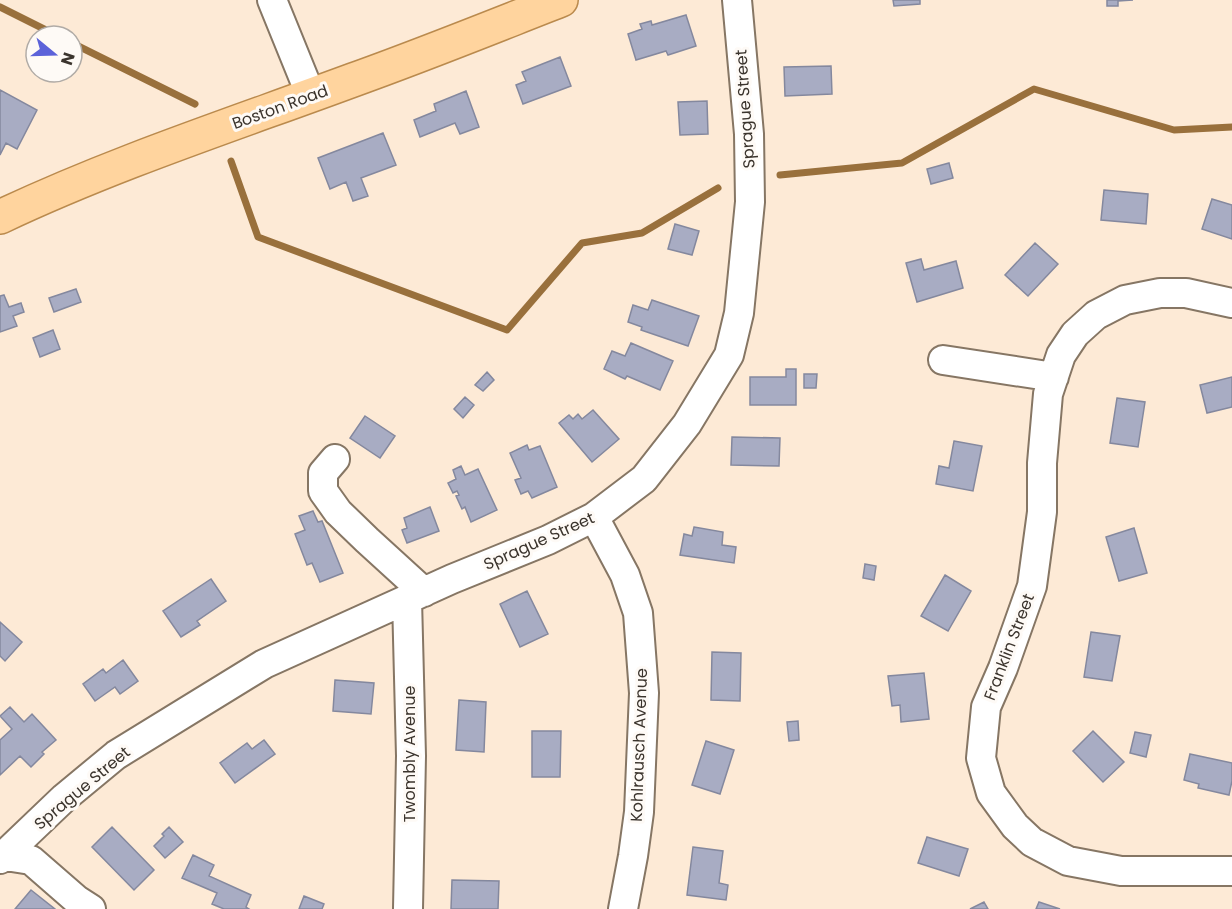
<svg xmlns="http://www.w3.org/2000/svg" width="1232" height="909" font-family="Poppins,sans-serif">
<rect width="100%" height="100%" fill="#fdead6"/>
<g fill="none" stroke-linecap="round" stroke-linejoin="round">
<path stroke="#99703c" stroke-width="7" d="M0,7l58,29
M72,43l123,61
M231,161l27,76 249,93 75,-87 60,-10 76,-45
M780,175l122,-12 132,-74 140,41 58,-3"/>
</g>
<path fill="#a8acc3" stroke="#84889e" stroke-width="1.5" d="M893,0h27v4l-26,2z
M1107,0h26l-15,1v5h-11z
M686,15l10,31 -28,9 -2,-4 -30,9 -8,-26 14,-5 -2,-5 11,-3 1,4z
M560,57l11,29 -48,18 -7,-19 10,-4 -4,-9z
M831,66l1,28 -47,2 -1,-29z
M0,90l37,20 -20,39 -11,-6 -6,12z
M466,91l13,36 -19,7 -5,-11 -35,14 -6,-17 22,-9 -2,-7z
M707,101l1,33 -28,1 -2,-33z
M383,133l13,32 -35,13 7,18 -15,5 -7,-19 -16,7 -12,-31z
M949,163l4,15 -22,6 -4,-15z
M1104,190l44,4 -2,30 -45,-4z
M1212,199l20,6v34l-30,-10z
M675,224l24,7 -7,24 -24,-6z
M1035,243l23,21 -30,32 -23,-21z
M921,259l3,11 32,-9 7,27 -46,14 -11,-39z
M76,289l5,13 -27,10 -5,-14z
M4,295l5,12 12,-4 3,9 -11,4 4,10 -17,6v-36z
M652,300l47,16 -11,30 -47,-16 1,-3 -14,-5 5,-17 15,5z
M53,330l7,19 -20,8 -7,-19z
M631,343l42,18 -13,29 -33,-14 -2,3 -21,-10 8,-18 13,5z
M786,369h10v36h-46v-28h36z
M487,372l7,8 -11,11 -8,-6z
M804,374h13l-1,14h-12z
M1232,377v30l-25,6 -7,-28z
M465,397l9,8 -11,13 -9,-9z
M1117,398l28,4 -7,45 -28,-4z
M593,410l26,29 -27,23 -33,-39 10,-8 4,4 5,-5 4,5z
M365,416l30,20 -15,22 -30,-20z
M732,437l48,1 -1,28 -48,-1z
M954,441l28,5 -9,45 -37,-7 3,-18 10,2z
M527,445l2,5 11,-4 17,41 -25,11 -4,-7 -7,3 -6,-14 6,-2 -11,-25z
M461,466l4,9 13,-6 19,41 -26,12 -6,-15 -3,2 -6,-13 3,-1 -2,-4 -4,2 -5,-10 8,-4 -3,-9z
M430,507l9,24 -32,12 -5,-13 5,-2 -3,-10z
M313,511l5,11 4,-1 21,52 -23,9 -8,-19 -5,2 -12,-31 10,-4 -6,-14z
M694,527l29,5 -1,13 14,2 -2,16 -54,-8 4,-21 8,2z
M1134,528l13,45 -28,8 -13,-44z
M865,564l11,2 -2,14 -11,-2z
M945,575l26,16 -23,40 -27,-15z
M211,579l15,22 -29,20 3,4 -19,12 -18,-26z
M527,591l21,43 -28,13 -20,-43z
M0,622l22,20 -17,19 -5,-5z
M1091,632l29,4 -8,45 -28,-4z
M712,652l29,1 -1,48 -29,-1z
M123,660l15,21 -18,13 -5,-7 -20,14 -12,-17 20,-15 3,4z
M924,673l5,46 -28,3 -1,-17 -8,1 -4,-30z
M335,680l39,3 -3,31 -38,-3z
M459,700l27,2 -2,50 -28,-2z
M10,707l14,15 8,-8 24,26 -14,12 2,2 -13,13 -11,-11 -20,19v-35l12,-11 -12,-13z
M798,721l1,19 -10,1 -2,-19z
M532,731h29l-1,46h-28z
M1093,731l31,31 -21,20 -30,-31z
M1135,732l16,3 -5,22 -16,-4z
M264,740l11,14 -40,29 -15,-20 27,-20 5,6z
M706,741l28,9 -14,44 -28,-9z
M1190,754l42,9v18l-3,14 -31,-7 1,-4 -15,-4z
M112,827l42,43 -20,20 -42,-43z
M169,827l14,15 -18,16 -11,-12 10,-10 -2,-2z
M927,837l41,12 -9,27 -41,-13z
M693,847l30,4 -4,32 9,2 -2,15 -39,-5z
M193,855l21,10 -5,11 42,19 -5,12 3,2h-25l-12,-5 5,-11 -35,-15z
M452,880l47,1 -1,28h-47z
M31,890l24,19h-40z
M304,896l20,8 -2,5h-23z
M984,902l4,7h-18z
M1039,902l21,7h-24z"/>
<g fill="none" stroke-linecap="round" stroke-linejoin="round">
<g stroke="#867664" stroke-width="32">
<path id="minor" d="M272,0l39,96
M1232,303l-46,-10h-26l-35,7 -29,15 -21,19 -14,21 -13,39 -6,69v49l-10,74 -29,82 -17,39 -5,51 10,35 24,33 17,16 36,19 53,10h111
M943,360l111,17
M335,459l-12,14v18l15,21 29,28 57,52
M594,517l31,58 13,38 6,80 -5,119 -6,44 -10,53
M407,599l4,157 -3,153
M0,855l31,5 46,40 14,9
M0,859l64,-61 52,-43 148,-91 188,-85 96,-39 46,-23 50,-38 43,-55 42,-69 10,-42 11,-111 -1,-68 -12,-134"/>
</g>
<g stroke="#ba8a4d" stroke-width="36">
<path id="major" d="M0,217c114,-54 234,-93 353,-137 70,-25 139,-53 208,-80"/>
</g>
<use href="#minor" stroke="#fff" stroke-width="28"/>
<use href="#major" stroke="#ffd49e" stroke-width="33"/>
</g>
<g text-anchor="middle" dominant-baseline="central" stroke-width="6" stroke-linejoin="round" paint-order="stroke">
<g font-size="16" fill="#3b342d" stroke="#fefaf6">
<text transform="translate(280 107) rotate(-20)">Boston Road</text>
<text transform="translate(745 109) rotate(-94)">Sprague Street</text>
<text transform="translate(539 541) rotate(-24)">Sprague Street</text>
<text transform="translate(1009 647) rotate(-69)">Franklin Street</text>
<text transform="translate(639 745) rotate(-88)">Kohlrausch Avenue</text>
<text transform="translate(409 754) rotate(-90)">Twombly Avenue</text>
<text transform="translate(82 788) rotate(-40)">Sprague Street</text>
</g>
</g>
<g transform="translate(54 54) rotate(109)"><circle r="28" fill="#fefaf6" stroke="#b0aba6" stroke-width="1.5"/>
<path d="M0-4.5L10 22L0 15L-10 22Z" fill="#5c62d9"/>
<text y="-9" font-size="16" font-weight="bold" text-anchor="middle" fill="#3b342d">N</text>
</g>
</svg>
